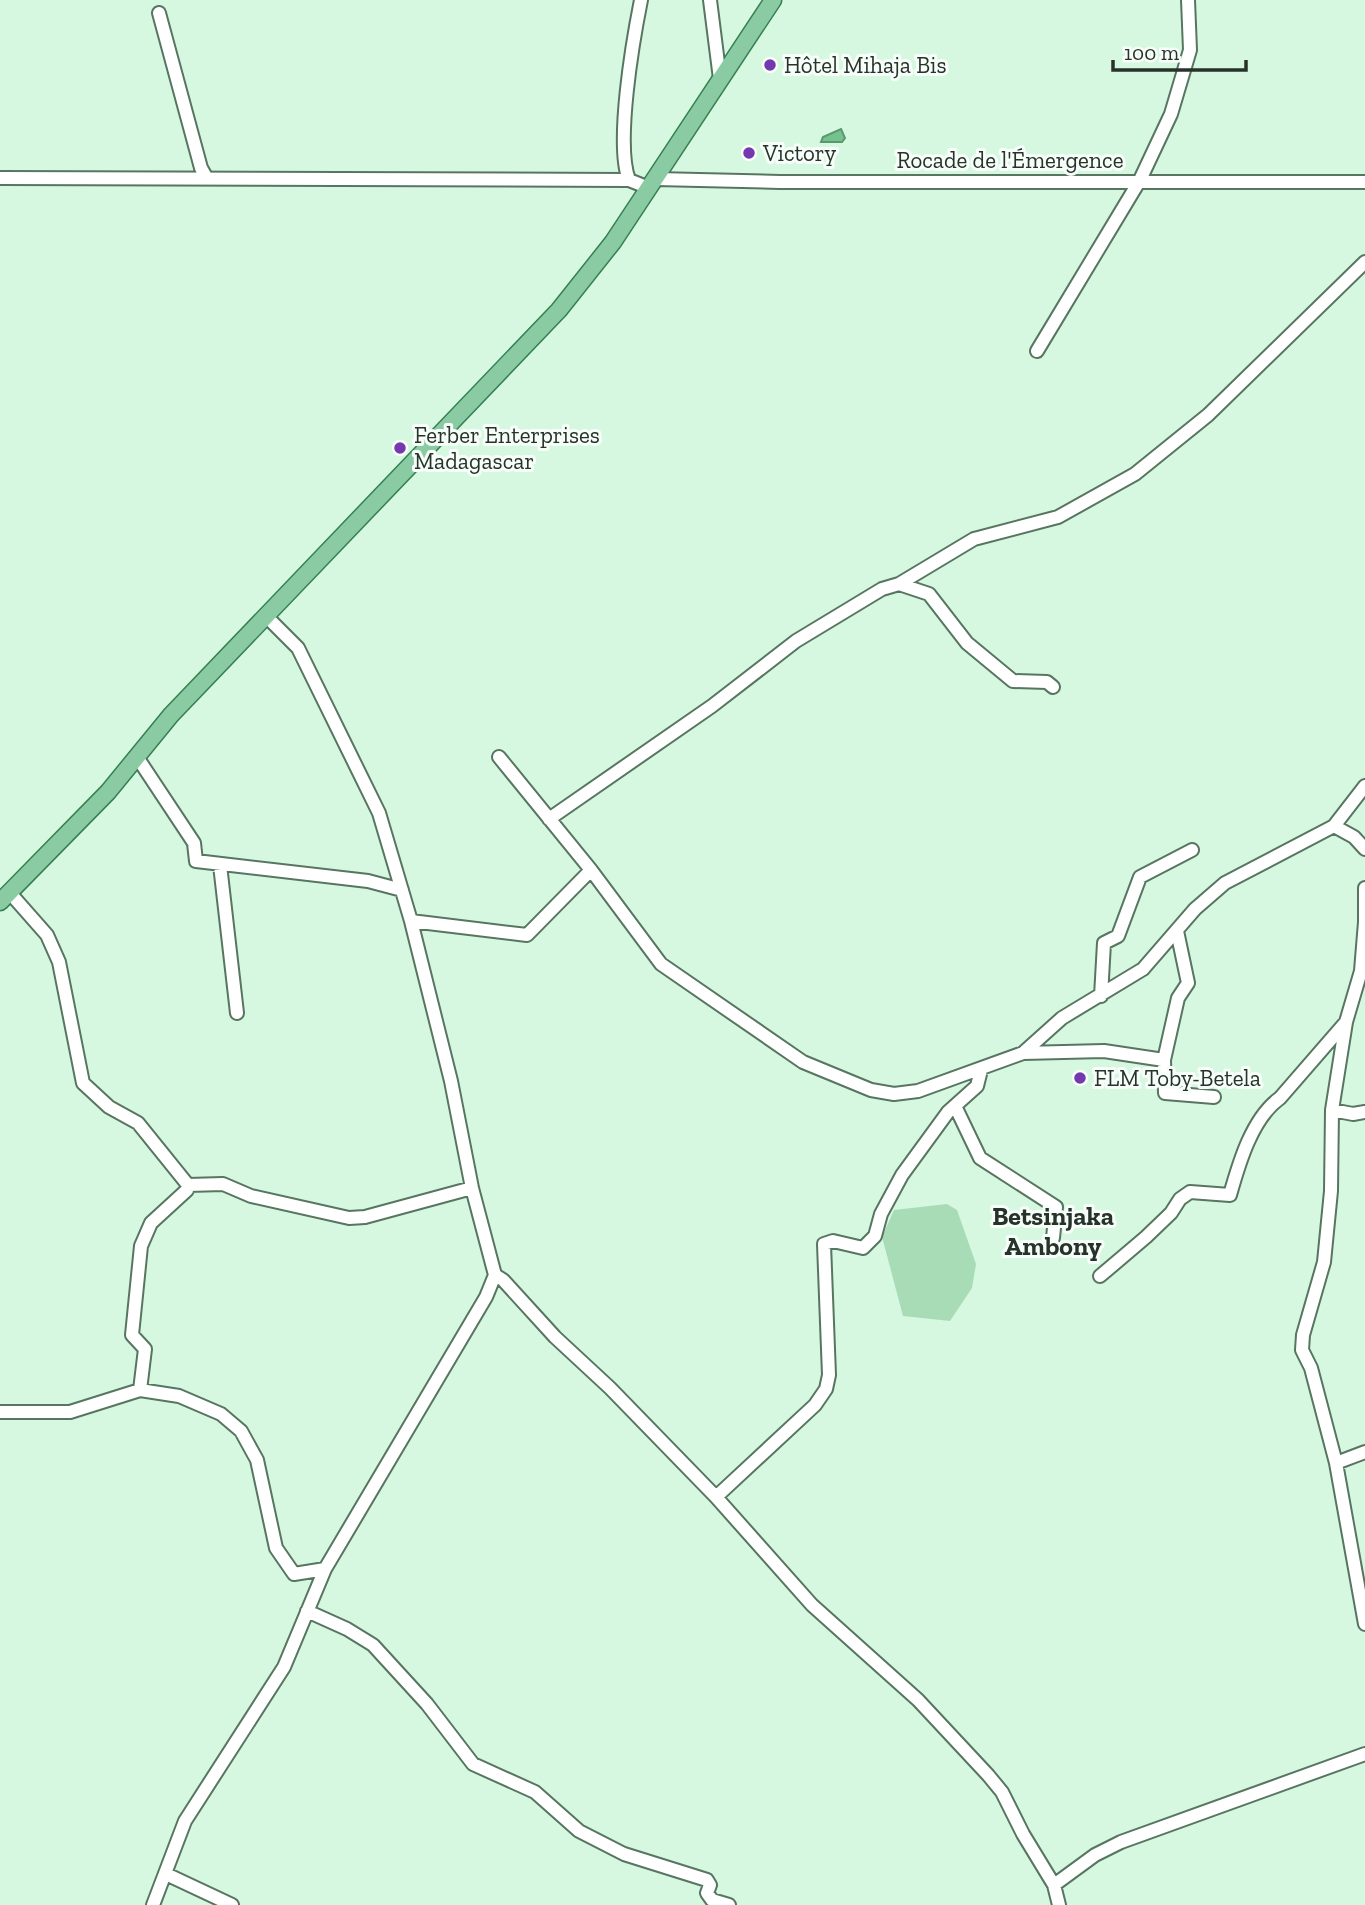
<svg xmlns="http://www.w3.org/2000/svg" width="1365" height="1905" font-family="'Zilla Slab',serif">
<rect width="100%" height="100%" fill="#d7f8e0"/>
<path fill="#a8dcb7" d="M947,1204l10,6 19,54 -4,24 -22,33 -47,-5 -21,-79 12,-27z"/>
<path fill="#74c28e" stroke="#5d9770" stroke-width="2" d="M841,129l4,9 -3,4h-21l2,-5z"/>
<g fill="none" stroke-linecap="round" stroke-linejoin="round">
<g stroke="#577560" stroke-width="16">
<path id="minor" d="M710,0l10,79
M159,13l42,155 5,9
M0,178l629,2 20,8
M656,179l124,3h585
M629,180c-14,-36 4,-140 12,-180
M1037,351l103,-171 31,-66 19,-64 -2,-50
M899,584l30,10 38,49 46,38 34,1 6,5
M267,617l31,31 81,165 32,108 40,160 21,107 23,87 8,5 52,57 55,51 106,109 96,108 106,95 70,75 14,17 21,42 31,51 5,20
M137,757l57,86 2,18 172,20 34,9
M499,757l92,113
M549,819l163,-113 84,-65 86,-52 17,-5 75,-45 84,-22 77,-43 73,-59 157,-153
M1334,826l20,11 11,12
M220,865l17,148
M1365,888v33
M10,893l37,42 12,27 24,121 26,24 29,16 50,62
M411,921l116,14 64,-65 70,94 142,98 68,28 23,4 24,-3 105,-38 81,-2 60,9 1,33 49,4
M1365,922l-4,49 -15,51 -14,88 -1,81 -7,71 -21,73 -1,15 9,18 25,95 29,161
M1101,996l3,-53 14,-7 22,-59 52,-27
M1023,1053l39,-35 81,-49 52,-60 30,-26 109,-57 31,-40
M1164,1060l14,-62 10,-15 -11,-52
M956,1108l24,50 76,49 -3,31
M1332,1110l21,4 12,-2
M1100,1276l46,-39 25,-24 9,-14 10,-7 40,3c9,-32 22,-77 50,-97l66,-76
M140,1390l5,-41 -13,-14 9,-89 10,-23 36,-33 1,-5 35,-1 28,12 98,22 16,-1 107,-29
M0,1412h70l70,-22 39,6 42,18 20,17 16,29 19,88 18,26 31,-5
M1336,1463l29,-11
M716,1497l99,-92 11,-16 3,-14 -5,-131 9,-3 30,7 12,-12 6,-22 21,-39 46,-63 29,-26 4,-16
M307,1611l40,18 26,16 54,59 46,60 62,28 44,39 45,23 83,26 3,5 -3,8 5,7 17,5
M166,1874l66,31
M1054,1885l41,-30 26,-13 244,-88
M153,1905l32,-84 99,-154 41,-98 161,-272 9,-22"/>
</g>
<g stroke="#357f52" stroke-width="19">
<path id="major" d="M0,902l108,-110 63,-77 388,-405 54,-68 160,-242"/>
</g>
<use href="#minor" stroke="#fff" stroke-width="12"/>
<use href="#major" stroke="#8bcba4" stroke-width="16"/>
</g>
<g fill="#7539af" stroke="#f7fef9" stroke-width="2.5">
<circle cx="770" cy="65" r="7"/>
<circle cx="749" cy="153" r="7"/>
<circle cx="400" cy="448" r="7"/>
<circle cx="1080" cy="1078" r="7"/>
</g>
<g text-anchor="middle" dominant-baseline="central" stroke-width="6" stroke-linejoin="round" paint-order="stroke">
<g font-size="23" fill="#27332a" stroke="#f7fef9" text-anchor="start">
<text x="784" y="65">Hôtel Mihaja Bis</text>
<text x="763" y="153">Victory</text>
<text x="414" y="435">Ferber Enterprises<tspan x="414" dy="26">Madagascar</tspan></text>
<text x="1094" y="1078">FLM Toby-Betela</text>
</g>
<g font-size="23" fill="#27332a" stroke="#f7fef9">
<text x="1010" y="160">Rocade de l'Émergence</text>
</g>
<g font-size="26" font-weight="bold" fill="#27332a" stroke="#f7fef9">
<text x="1053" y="1216">Betsinjaka<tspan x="1053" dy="30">Ambony</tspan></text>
</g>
</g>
<path d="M1113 60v10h133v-10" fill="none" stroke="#27332a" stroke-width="3.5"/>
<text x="1124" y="60" font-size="21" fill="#27332a" stroke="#f7fef9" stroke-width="5" paint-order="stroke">100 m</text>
</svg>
